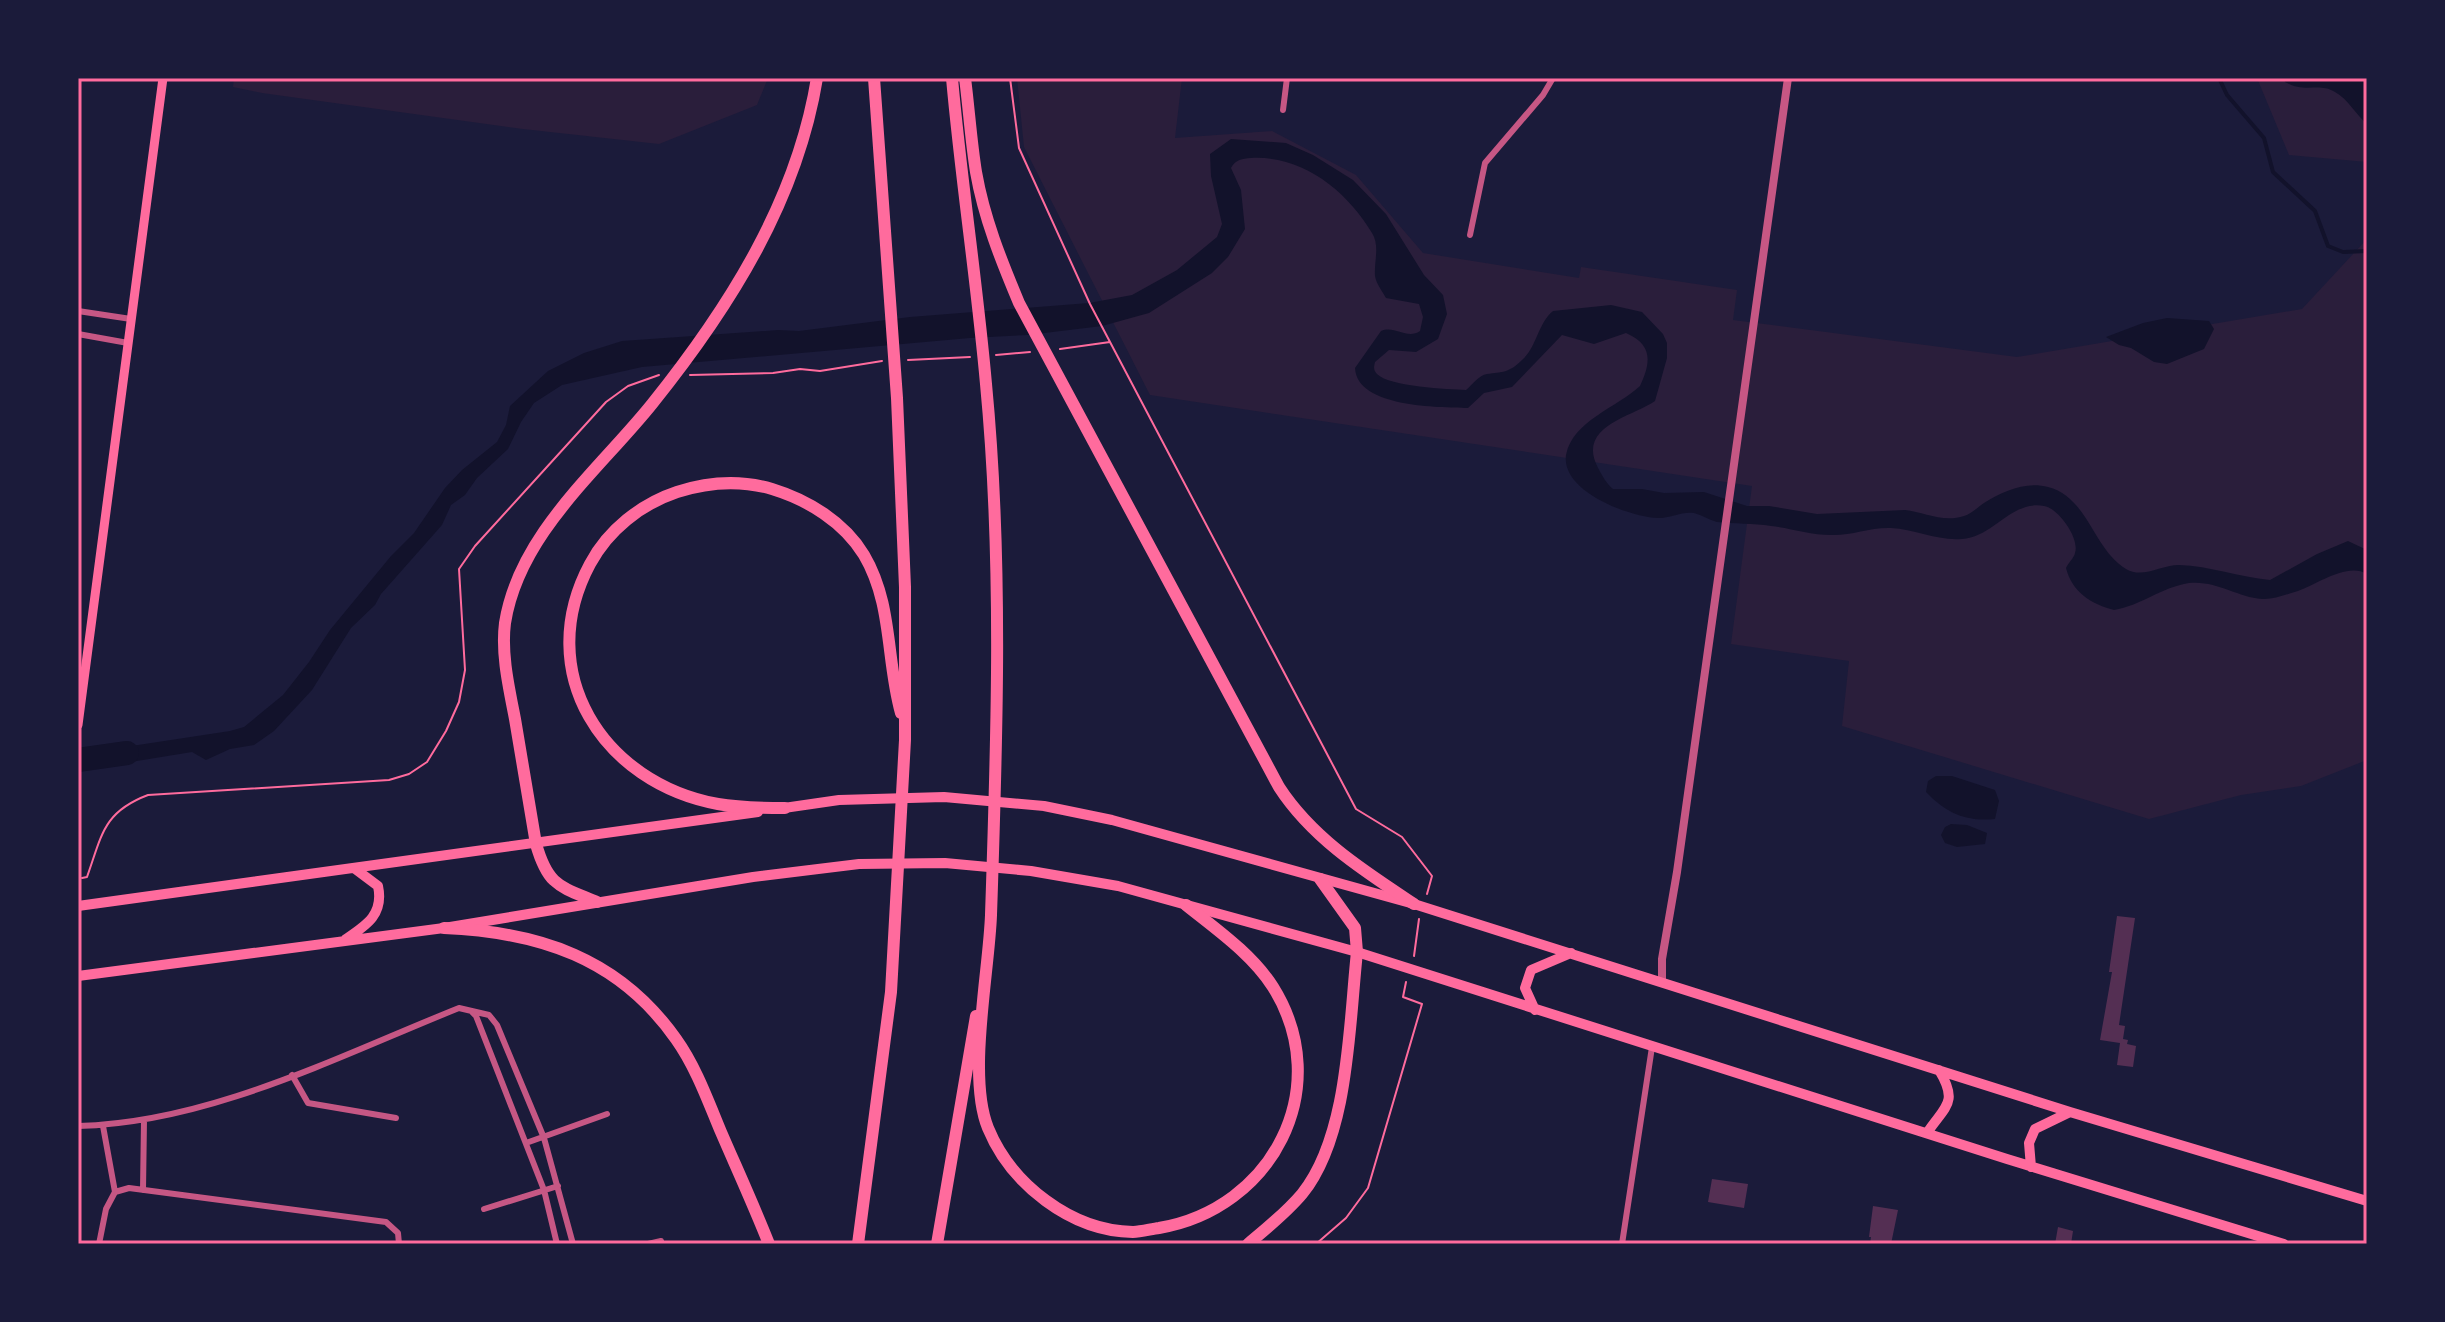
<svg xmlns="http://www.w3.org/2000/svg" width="2445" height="1322" font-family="Montserrat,sans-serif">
<rect width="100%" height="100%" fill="#1b1b3a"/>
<path fill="#2a1e3b" d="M234,78h534l-11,27 -98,39 -136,-15 -261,-36 -29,-6z
M1017,78h165l-7,60 97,-7 84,44 67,78 156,25 2,-11 156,23 -4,30 284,37 285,-48 65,-70v521l-66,26 -60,9 -92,24 -307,-93 7,-65 -118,-17 21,-158 -602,-91 -126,-248z
M2257,78h110v84l-78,-7z"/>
<path fill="#12122b" d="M2284,78h83v46c-11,-9 -18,-24 -32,-32 -17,-10 -29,2 -50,-10z
M1231,139l55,4 27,12 40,25 33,34 38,61 19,20 4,19 -9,25 -22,13 -27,-2 -14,12c-1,5 -2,8 2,12 13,13 71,15 89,16 6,-5 13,-15 21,-16 15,-2 22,-1 35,-14 15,-13 16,-37 31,-49l58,-6 31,7 21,22 4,9v15l-12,43c-23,16 -79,25 -57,67 5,9 8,15 15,21h29l22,4 40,-1 43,14h22l48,8 88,-4c19,2 38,13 59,6 7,-2 14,-9 20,-13 19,-12 42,-22 64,-16 40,10 45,62 78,82 17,10 34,-4 53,-4 31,1 60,12 91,15l47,-26 31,-13 19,9v24c-20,-12 -49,10 -69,17 -11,3 -25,9 -36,8 -25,-2 -46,-19 -73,-16 -27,4 -49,23 -75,27 -23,-6 -42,-18 -48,-42 2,-5 8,-10 9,-15 5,-15 -17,-45 -31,-47 -33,-6 -50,31 -82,33 -25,2 -47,-10 -71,-11 -20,-1 -41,8 -60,7 -21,0 -40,-7 -60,-9 -18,-3 -36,-2 -54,-4 -8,-2 -15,-7 -23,-9 -11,-2 -24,5 -36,5 -28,-1 -97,-26 -92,-63 6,-34 52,-48 74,-69 11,-24 13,-41 -14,-53l-32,11 -32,-9 -50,52 -28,6 -16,15c-28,-1 -111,0 -113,-40l26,-37c14,-6 26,9 39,0l3,-14 -4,-13 -33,-6c-4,-7 -10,-15 -11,-22 -1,-15 5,-30 -3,-43 -25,-42 -69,-78 -121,-75 -9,1 -15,1 -20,10l10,22 4,39 -17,28 -16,16 -63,40 -47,13 -74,9 -58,3 -328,29 -80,18 -28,18 -13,19 -13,27 -31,29 -12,17 -14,10 -9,20 -61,69 -6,11 -24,23 -39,62 -38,41 -20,14 -24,4 -24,11 -14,-8 -98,16 5,-23h39l92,-14 14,-4 39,-32 26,-33 21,-32 61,-74 23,-23 31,-45 17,-18 35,-28 9,-17 4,-19 38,-35 36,-18 38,-12 156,-11 21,1 111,-14 179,-14 43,-8 45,-25 40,-33 5,-13 -11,-48 -1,-22z
M2167,318l42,3 5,8 -10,20 -37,15 -13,-2 -23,-14 -12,-3 -13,-8 37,-14z
M1936,776h16l43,14 4,11 -4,18c-29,3 -49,-6 -69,-27l2,-11z
M1951,824l16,1 20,8 -2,11 -28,3 -12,-4 -4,-8 4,-8z"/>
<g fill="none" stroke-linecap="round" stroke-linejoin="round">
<path stroke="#12122b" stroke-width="4" d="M2219,78l8,17 37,43 9,34 42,39 13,35 15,6 24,-1"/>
<path stroke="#12122b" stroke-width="24" d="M78,760l49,-7"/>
</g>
<path fill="#542f53" d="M2117,916l18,2 -16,107 6,1 -2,13 5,1 -1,4 9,2 -3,21 -16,-2 3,-22 -20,-3 12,-68h-3z
M1712,1179l36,5 -4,24 -36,-6z
M1873,1206l25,4 -7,34h-21l1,-7h-2z
M2058,1227l15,4 -2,13h-16z"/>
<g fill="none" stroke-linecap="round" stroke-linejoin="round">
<path stroke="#ff6b9d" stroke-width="2" d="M1010,78l9,70 71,156 266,505 46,28 30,39 -5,18
M1060,349l50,-7
M996,355l34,-3
M908,360l62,-3
M690,375l83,-2 27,-4 20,2 62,-10
M82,878l5,-1c15,-42 16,-65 61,-82l241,-15 20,-6 18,-12 19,-31 13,-29 6,-32 -6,-101 16,-23 131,-144 22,-16 31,-11
M1414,956l5,-37
M1316,1244l30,-26 22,-30 54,-184 -19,-7 3,-15"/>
<path stroke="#c65784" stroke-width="6" d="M1283,110l4,-32
M1470,235l15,-72 58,-68 10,-17
M78,311l53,8
M78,334l50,9
M472,1012l4,4 68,174 13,54
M292,1075l16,28 88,15
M78,1126c131,-3 261,-70 381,-118l30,7 8,10 47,113 29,106
M526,1143l81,-29
M143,1190l1,-70
M115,1192l14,-4 257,34 12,11 1,11
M484,1209l74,-23
M99,1244l7,-35 9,-17 -12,-66
M648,1244l13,-3
M1622,1244l30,-197"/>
<path stroke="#c65784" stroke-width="8" d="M1662,981v-22l15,-87 111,-794"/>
<path stroke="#ff6b9d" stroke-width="9" d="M78,725l85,-647"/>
<path stroke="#ff6b9d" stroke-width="10" d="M777,809l62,-9 105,-3 100,9 68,14 302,84 656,208 297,89
M78,906l680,-94
M346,939c21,-14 38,-25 32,-53l-24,-18
M78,976l366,-48 309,-51 106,-13 86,-1 86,8 87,15 239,66 650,207 277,85
M1535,1010l-10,-22 6,-18 40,-17
M1927,1133c18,-27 32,-30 12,-63
M2031,1167l-2,-24 6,-14 35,-17"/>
<path stroke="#ff6b9d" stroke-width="12" d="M952,78c9,102 25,204 34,306 17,177 11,354 5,531 -2,57 -24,162 -3,213 23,56 83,103 145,104 8,0 18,-3 26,-4 113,-19 177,-140 114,-241 -21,-33 -57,-58 -87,-82
M965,78c4,31 6,63 11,94 8,46 25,88 43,131l260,484c33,51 85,84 135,117
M785,808c-23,0 -45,0 -67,-4 -115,-21 -186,-132 -128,-240 18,-34 51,-60 87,-72 31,-10 64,-12 95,-3 36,11 72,33 92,66 29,49 22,105 37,158
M597,902c-38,-16 -49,-16 -61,-58 -7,-42 -14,-83 -21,-125 -6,-31 -14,-65 -10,-96 14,-89 94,-153 147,-219 77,-96 145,-203 165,-326
M444,928c95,4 175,30 232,111 20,28 32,62 45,93 16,37 33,74 48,112
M858,1244l33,-252 14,-252v-153l-8,-189 -23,-320
M937,1244l39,-228
M1248,1244c18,-15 38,-31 54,-50 47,-58 47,-169 55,-242l-2,-24 -35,-49"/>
</g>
<rect width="2445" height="1322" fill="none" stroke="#1b1b3a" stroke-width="160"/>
<rect x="80" y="80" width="2285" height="1162" fill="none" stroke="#ff6b9d" stroke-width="3"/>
</svg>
